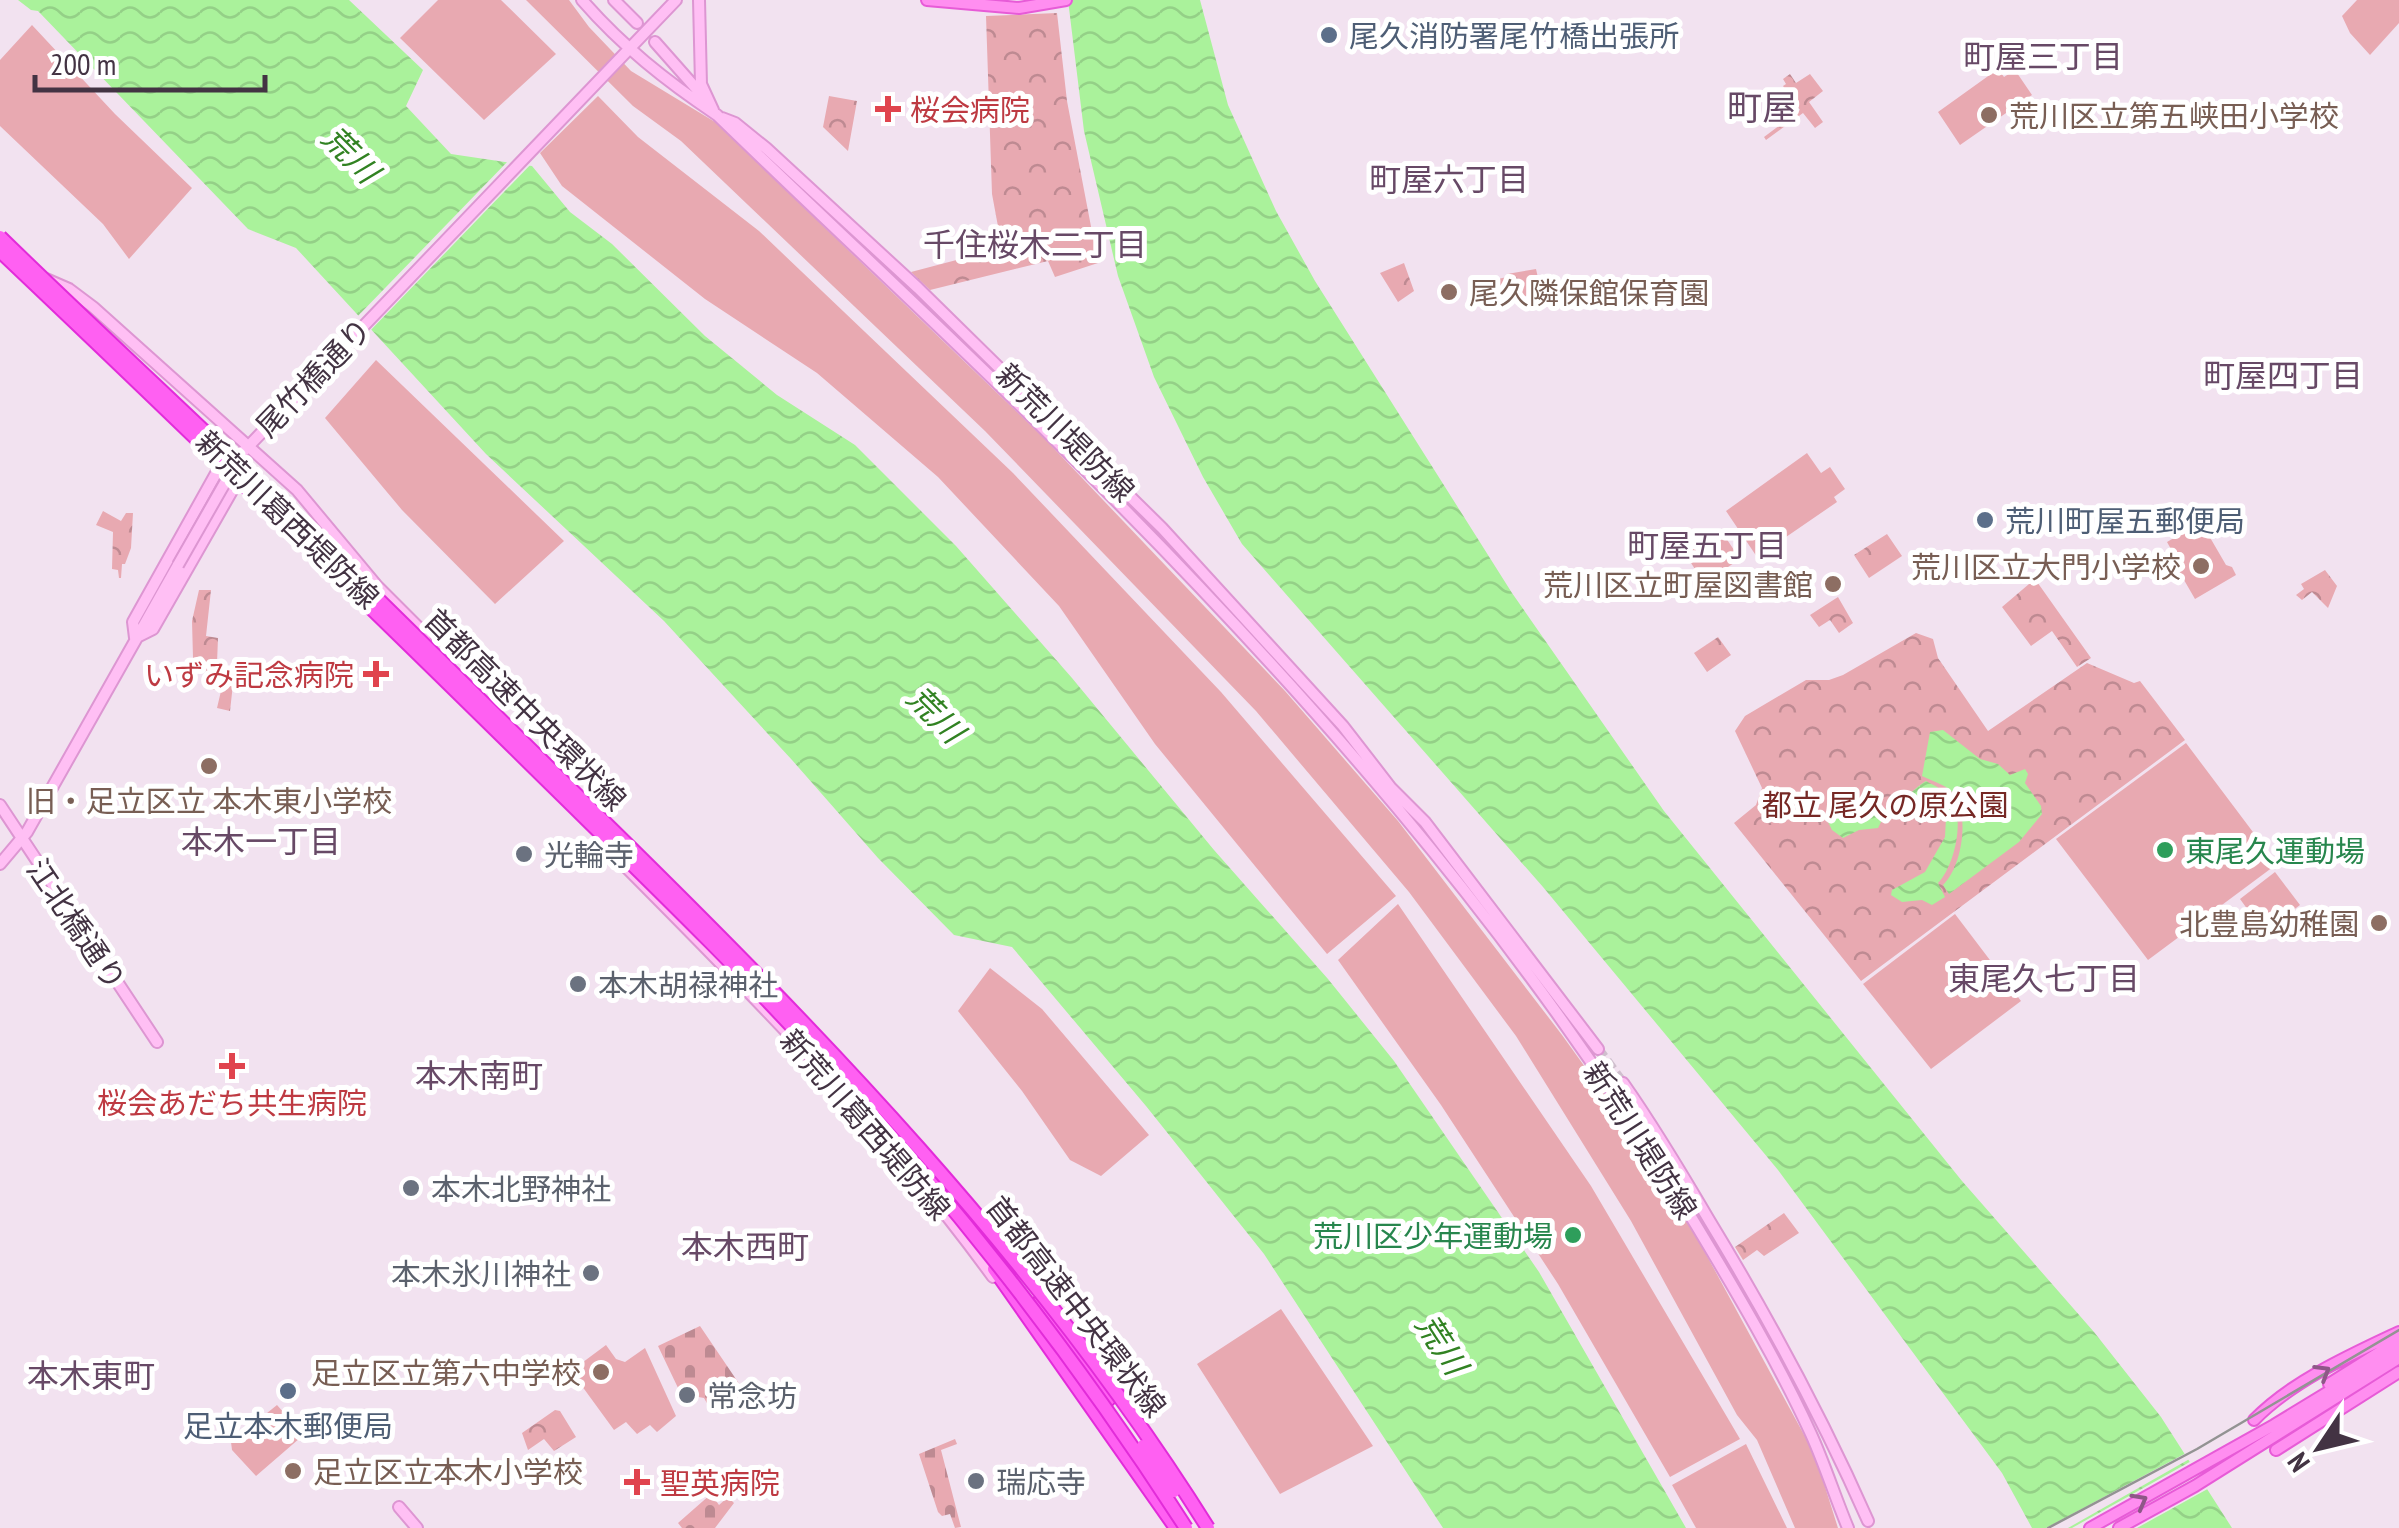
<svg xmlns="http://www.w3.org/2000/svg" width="2399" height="1528" font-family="'PT Sans Narrow','Noto Sans JP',sans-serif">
<defs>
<pattern id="cemetery-stones" width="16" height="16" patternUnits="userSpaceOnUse" patternTransform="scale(2.5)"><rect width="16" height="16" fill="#e8a9b1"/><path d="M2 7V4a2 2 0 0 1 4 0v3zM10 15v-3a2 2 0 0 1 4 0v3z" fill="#be8a92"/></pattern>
<pattern id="park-crowns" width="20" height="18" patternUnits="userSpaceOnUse" patternTransform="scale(2.5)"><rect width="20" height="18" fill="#e8a9b1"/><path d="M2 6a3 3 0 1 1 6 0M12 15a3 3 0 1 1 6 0" fill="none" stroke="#be8a92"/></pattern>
<pattern id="water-waves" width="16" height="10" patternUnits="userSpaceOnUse" patternTransform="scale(2.5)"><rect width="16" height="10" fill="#aaf29b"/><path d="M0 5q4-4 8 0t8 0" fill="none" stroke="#94d087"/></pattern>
</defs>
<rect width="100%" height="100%" fill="#f2e2f0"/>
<path fill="#e8a9b1" d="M438,0h63l55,54 -72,66 -84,-82z
M526,0h43l20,27 42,44 84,51 329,316 241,253 113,130 164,214 51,71 81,126 121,223 23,73h-43l-38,-88 -20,-25 -106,-194 -115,-185 -107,-144 -153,-181 -271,-280 -304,-290 -48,-35z
M2357,0h42v23l-29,32 -20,-22 -8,-17z
M32,25l83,89 77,74 -63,71 -26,-35 -103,-98v-66z
M1998,69l6,8 11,-7 17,25 -72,50 -22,-33z
M598,96l40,41 121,94 254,242 208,219 175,204 -69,58 -172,-210 -96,-138 -121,-129 -121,-104 -112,-74 -143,-113 -22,-33z
M376,360l188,181 -69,63 -93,-94 -77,-92z
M1807,453l14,20 9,-6 15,22 -11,8 3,5 -80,55 -31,-46z
M2201,522l25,43 6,2 4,8 -41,24 -26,-45 3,-3 -5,-9z
M2186,743l91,121 -129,96 -92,-121z
M2275,872l25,33 -36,27 -24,-33z
M1398,904l193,282 149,253 -70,38 -112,-193 -117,-179 -103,-145z
M1955,914l66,87 -90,68 -68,-85z
M990,968l52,41 107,126 -48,41 -31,-16 -48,-69 -64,-80z
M1281,1309l92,137 -93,48 -83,-130z
M606,1345l10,14 9,3 20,-14 31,68 -19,16 -7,-7 -13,9 -11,-12 -12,8 -43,-59z
M277,1405l21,24 2,9 -44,38 -24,-26 -1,-8z
M1746,1444l41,84h-91l-24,-43z"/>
<path fill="url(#cemetery-stones)" d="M700,1326l42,62 -34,17 -4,-7 -11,-2 -5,-10 -9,4 -21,-44z
M955,1439l2,5 -16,6 20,77 -6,1 -5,-14 -8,2 -4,-4 -19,-58z
M711,1494l8,11 9,-8 6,6 -19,25h-33l-4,-5z"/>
<path fill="url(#park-crowns)" d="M1057,13l10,88 31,162 -43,14 -7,-16 -118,29 -19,-18 91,-24 -10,-54 -6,-178z
M1790,74l6,9 14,-9 13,17 -14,11 14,20 -8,6 -12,-15 -37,27 -2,-3 36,-27 -17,-24 3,-2 -3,-5z
M829,96l28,5 -9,50 -25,-24z
M1404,263l10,28 -16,11 -18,-29z
M1536,269l3,13h3l-3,10 -36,11 -5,-24 9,-2v-3z
M103,511l18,10 5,-8h7l-2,35 -6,16h-3l-1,14h-2l-1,-8 -6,-1 1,-37 -17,-7z
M1689,527l14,19 19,-14 18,27 -36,24 -13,-20 4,-3 -16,-26z
M1887,534l15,22 -33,22 -15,-23z
M2325,570l12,16 -9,22 -16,-16 -10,8 -6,-5 8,-6 -3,-5z
M2035,579l56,79 -14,9 -25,-36 -21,15 -29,-39z
M199,590h12l-5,46 12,2 -1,25 5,2 1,10h11l-4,36 -13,-3 4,-17 -9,-2v-6l-8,-2 3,-15 -14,-8 -1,-37z
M1838,597l15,26 -14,10 -9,-13 -11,7 -9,-12z
M1916,633l17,6 5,19 50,73 99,-68 47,20 6,-2 45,59 -324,241 -127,-158 22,-18 6,-17 -27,-57 10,-15 61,-36h23l14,-5z
M1718,637l13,18 -24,17 -13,-19z
M1784,1213l15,20 -35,23 -7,-6 -14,10 -8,-13z
M555,1410l5,1 16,26 -22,14 -10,-12 -16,11 -6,-17z"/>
<path fill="url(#water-waves)" d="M18,0h331l74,70 -17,36 45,48 81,12 38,46 42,32 93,92 72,59 78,50 101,101 116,132 142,172 114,129 66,82 145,211 147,256h-243l-179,-274 -118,-148 -134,-159 -58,-12 -76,-77 -86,-98 -128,-139 -178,-167 -190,-206 -48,-19 -210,-218 -7,-1z
M1068,0h132l28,105 48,106 39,70 197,312 152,218 298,370 132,151 67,85 71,111h-200l-30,-55 -224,-303 -235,-283 -301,-343 -39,-67 -49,-100 -36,-101 -34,-145z
M1943,730l37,29 18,5 12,11 15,-6 3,5 -3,9 16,23 1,8 -23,28 -70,52 -6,-9c19,-17 28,-73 9,-93 -8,-8 -20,-11 -30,-16l8,-44z
M1926,781c9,5 21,10 26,19 13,20 2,67 -14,83l7,14 -13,8 -10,-5 -20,2 -11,-7 1,-5 33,-18 20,-35 1,-19 -5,-11 -8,-7 -8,-1 -43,21 -4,8 -19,2 -16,8 -11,-8 -5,-10c24,-26 28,-3 52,-9 21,-4 32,-21 47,-30z"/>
<path fill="#f2e2f0" d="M511,158l23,3 -166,172 -13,-14z
M2190,1451l3,6 -125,71h-22z
M2195,1459l18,27 -76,42h-65z"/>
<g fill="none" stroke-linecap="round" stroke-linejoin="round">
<path stroke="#cfbfcd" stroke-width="10" stroke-dasharray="10 5" stroke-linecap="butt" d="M1598,1049l25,34"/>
<g stroke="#dd96d2" stroke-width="14">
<path id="secondary" d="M582,0c40,46 84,81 135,115 110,107 222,210 331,318 243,239 473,498 648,792 41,68 82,137 115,209 14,31 24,63 37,94
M614,0l23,23
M699,0l2,84 12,26
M655,42l46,52
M722,118l13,5 31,25 152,140 244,240 181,198 48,62 34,34 173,227
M46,279l23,10 24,18 204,183 80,96 44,44 5,12 -3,8
M242,453l434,-453
M223,461l-90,161 2,16 18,-9 88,-154
M0,805l157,237
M603,844c137,138 276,276 390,433
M0,864l27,-32 151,-267
M1623,1083c31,44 59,91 86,137 59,97 113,197 159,301
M399,1507l18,21"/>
</g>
<g stroke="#e75bd7" stroke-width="14">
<path id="primary" d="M927,0l92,8 47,-8
M2329,1384l70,-44
M2254,1420c38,-39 96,-65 145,-88
M2276,1450l123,-78
M2090,1528l184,-103 125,-76
M2119,1528l76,-42 204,-128"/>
</g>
<g stroke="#e22cd9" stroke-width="16">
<path id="highway" d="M994,1269l182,259
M1040,1301l69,98"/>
</g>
<use href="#secondary" stroke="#ffbff4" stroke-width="10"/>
<use href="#primary" stroke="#ff8ef0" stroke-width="10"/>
<use href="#highway" stroke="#ff60f2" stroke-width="12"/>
<path stroke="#939393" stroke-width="2.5" d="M2048,1528l149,-79 202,-119"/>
<g stroke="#dd96d2" stroke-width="14" stroke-linecap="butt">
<path id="secondary-bridge" d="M178,565l64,-112"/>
</g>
<g stroke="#e22cd9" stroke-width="16" stroke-linecap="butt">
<path id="highway-bridge" d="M0,237c89,87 181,171 271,258 107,103 212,208 318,312 226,221 450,451 619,721
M0,251c172,163 342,328 511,494 108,107 219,212 321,325 130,142 250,296 354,458
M1143,1446l31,45"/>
</g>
<use href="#secondary-bridge" stroke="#ffbff4" stroke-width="10"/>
<use href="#highway-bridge" stroke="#ff60f2" stroke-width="12"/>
</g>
<defs><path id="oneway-chevron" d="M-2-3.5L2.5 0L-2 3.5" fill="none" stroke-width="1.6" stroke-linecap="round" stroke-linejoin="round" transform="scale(2.5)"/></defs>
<g stroke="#8e5788">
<use href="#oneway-chevron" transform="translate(2323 1372) rotate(-31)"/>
<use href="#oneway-chevron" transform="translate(2140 1501) rotate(-29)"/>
</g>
<g fill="#5c6f8a" stroke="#fff" stroke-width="4">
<circle cx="1329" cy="35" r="10"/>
<circle cx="1985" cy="520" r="10"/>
<circle cx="288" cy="1391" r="10"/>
</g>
<g fill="#e0444e" stroke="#fff" stroke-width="4">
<path d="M883 94h10v10h10v10h-10v10h-10v-10h-10v-10h10z"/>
<path d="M371 659h10v10h10v10h-10v10h-10v-10h-10v-10h10z"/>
<path d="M227 1051h10v10h10v10h-10v10h-10v-10h-10v-10h10z"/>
<path d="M632 1467h10v10h10v10h-10v10h-10v-10h-10v-10h10z"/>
</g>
<g fill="#8d6e63" stroke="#fff" stroke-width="4">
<circle cx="1989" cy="115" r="10"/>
<circle cx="1449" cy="292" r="10"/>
<circle cx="2201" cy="566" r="10"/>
<circle cx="1833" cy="584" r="10"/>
<circle cx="209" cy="766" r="10"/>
<circle cx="2379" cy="923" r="10"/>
<circle cx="601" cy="1372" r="10"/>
<circle cx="293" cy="1471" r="10"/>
</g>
<g fill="#2e9e5b" stroke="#fff" stroke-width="4">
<circle cx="2165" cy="850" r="10"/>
<circle cx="1573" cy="1235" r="10"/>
</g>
<g fill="#6b7280" stroke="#fff" stroke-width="4">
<circle cx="524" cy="854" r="10"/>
<circle cx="578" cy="984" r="10"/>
<circle cx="411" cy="1188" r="10"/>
<circle cx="591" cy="1273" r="10"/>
<circle cx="687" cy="1395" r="10"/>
<circle cx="976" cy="1481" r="10"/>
</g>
<g text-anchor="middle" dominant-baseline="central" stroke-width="10" stroke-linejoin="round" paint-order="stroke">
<g font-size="30" fill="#4e5e75" stroke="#fff" text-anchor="start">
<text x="1349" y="35">尾久消防署尾竹橋出張所</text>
<text x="2005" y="520">荒川町屋五郵便局</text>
<text x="288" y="1425" text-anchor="middle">足立本木郵便局</text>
</g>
<g font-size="30" fill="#be3a42" stroke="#fff" text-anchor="start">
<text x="910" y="109">桜会病院</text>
<text x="354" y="674" text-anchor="end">いずみ記念病院</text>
<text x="232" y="1102" text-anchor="middle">桜会あだち共生病院</text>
<text x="660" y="1482">聖英病院</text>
</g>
<g font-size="30" fill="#785e54" stroke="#fff" text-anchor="end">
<text x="2009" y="115" text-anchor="start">荒川区立第五峡田小学校</text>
<text x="1469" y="292" text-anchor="start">尾久隣保館保育園</text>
<text x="2181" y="566">荒川区立大門小学校</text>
<text x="1813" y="584">荒川区立町屋図書館</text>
<text x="209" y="800" text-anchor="middle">旧・足立区立 本木東小学校</text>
<text x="2359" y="923">北豊島幼稚園</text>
<text x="581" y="1372">足立区立第六中学校</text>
<text x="313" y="1471" text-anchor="start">足立区立本木小学校</text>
</g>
<g font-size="30" fill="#433343" stroke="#fff">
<text transform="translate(313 377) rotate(-46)">尾竹橋通り</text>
<text transform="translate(1066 432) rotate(45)">新荒川堤防線</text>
<text transform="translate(288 519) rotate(44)">新荒川葛西堤防線</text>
<text transform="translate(526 709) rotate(45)">首都高速中央環状線</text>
<text transform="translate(77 924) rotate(56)">江北橋通り</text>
<text transform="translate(866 1124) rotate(49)">新荒川葛西堤防線</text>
<text transform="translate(1641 1140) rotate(57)">新荒川堤防線</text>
<text transform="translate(1077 1306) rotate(52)">首都高速中央環状線</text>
</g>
<g font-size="30" fill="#762825" stroke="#fff">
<text x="1885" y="804">都立 尾久の原公園</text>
</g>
<g font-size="30" fill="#27864d" stroke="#fff" text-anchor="start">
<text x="2185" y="850">東尾久運動場</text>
<text x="1553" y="1235" text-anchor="end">荒川区少年運動場</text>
</g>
<g font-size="30" fill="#5b616d" stroke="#fff" text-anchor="start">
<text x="544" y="854">光輪寺</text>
<text x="598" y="984">本木胡禄神社</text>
<text x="431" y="1188">本木北野神社</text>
<text x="571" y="1273" text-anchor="end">本木氷川神社</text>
<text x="707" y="1395">常念坊</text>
<text x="996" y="1481">瑞応寺</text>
</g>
<g font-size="32" fill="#674966" stroke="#fff">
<text x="2043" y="56">町屋三丁目</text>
<text x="1449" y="179">町屋六丁目</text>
<text x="1035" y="244">千住桜木二丁目</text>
<text x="2283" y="375">町屋四丁目</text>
<text x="1707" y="545">町屋五丁目</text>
<text x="261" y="841">本木一丁目</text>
<text x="2044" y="978">東尾久七丁目</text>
<text x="479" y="1075">本木南町</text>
<text x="745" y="1246">本木西町</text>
<text x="91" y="1375">本木東町</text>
</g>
<g font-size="32" font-style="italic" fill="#318222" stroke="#fff">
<text transform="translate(351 154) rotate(45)">荒川</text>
<text transform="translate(936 714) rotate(45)">荒川</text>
<text transform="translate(1442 1344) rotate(57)">荒川</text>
</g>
<g font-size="35" fill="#674966" stroke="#fff">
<text x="1762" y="107">町屋</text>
</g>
</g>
<g transform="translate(2319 1448) rotate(235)" stroke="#ffffff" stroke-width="8" paint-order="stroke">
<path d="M0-8L18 38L0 25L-18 38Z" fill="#433343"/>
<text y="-15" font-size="28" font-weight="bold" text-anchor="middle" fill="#433343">N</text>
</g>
<path d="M35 75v15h230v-15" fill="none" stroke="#433343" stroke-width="5"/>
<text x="50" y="75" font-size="30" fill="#433343" stroke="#ffffff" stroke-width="8" paint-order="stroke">200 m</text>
</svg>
